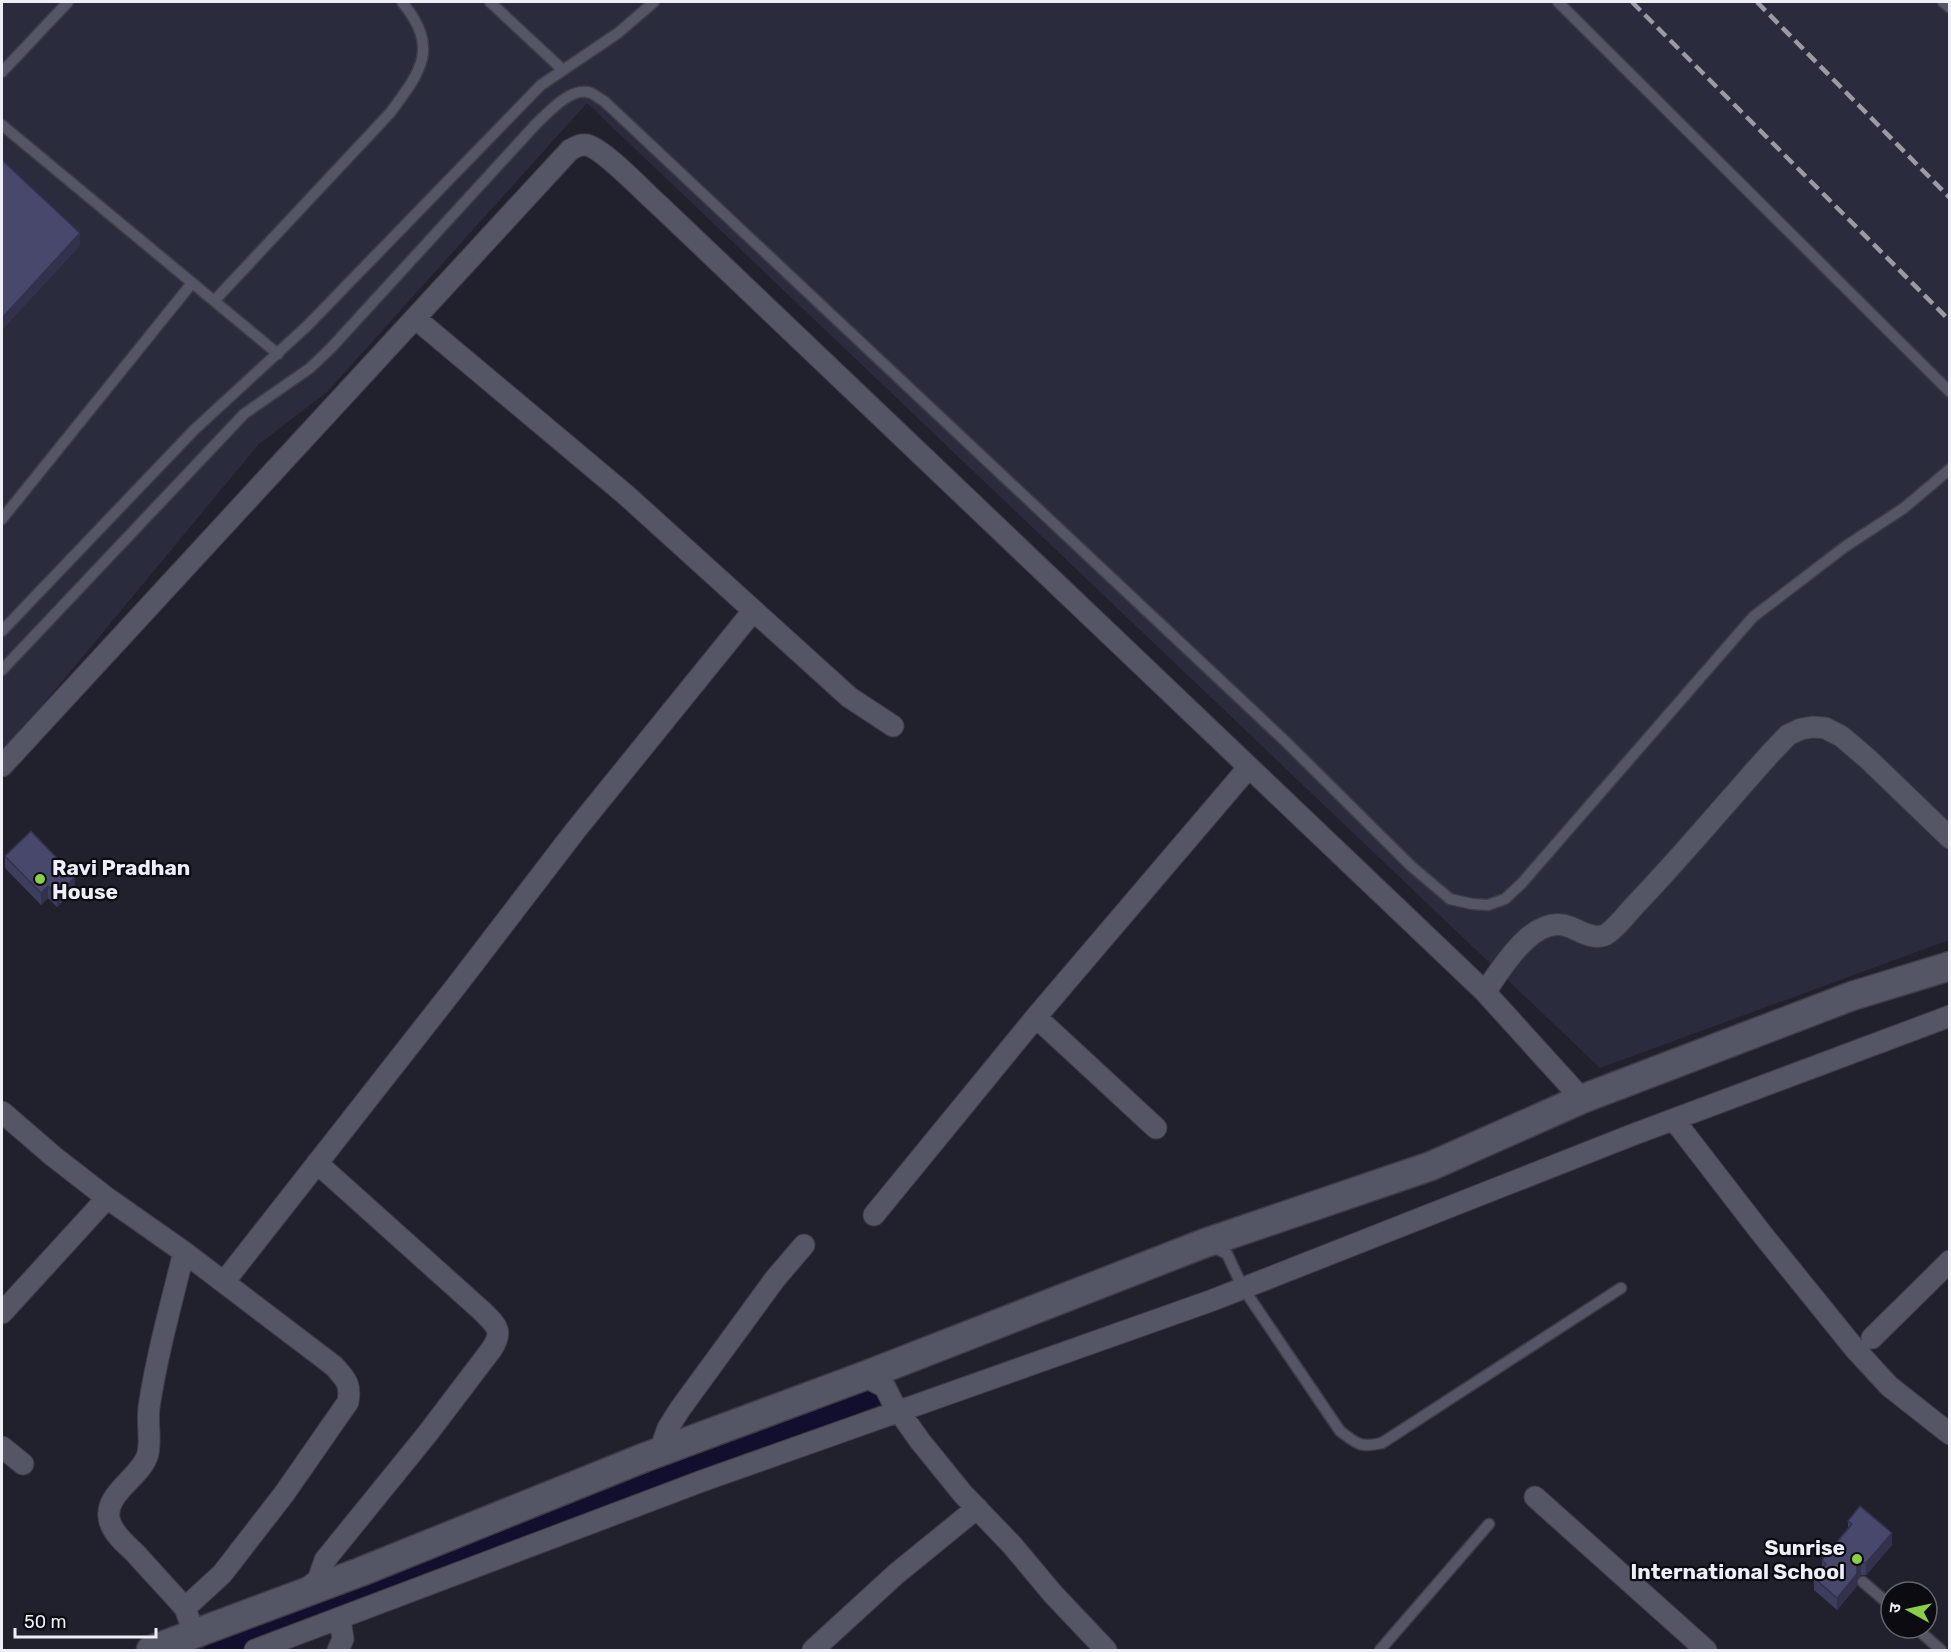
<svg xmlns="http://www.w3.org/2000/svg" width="1951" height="1652" font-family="Rubik,'Noto Sans Devanagari',sans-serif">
<rect width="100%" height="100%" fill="#21212e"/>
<path fill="#2a2b3d" d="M2,2h1947v938l-349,128 -1013,-965 -260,289 -68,52 -257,310z"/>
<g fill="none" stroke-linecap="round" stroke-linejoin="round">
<path stroke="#110f2d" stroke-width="20" d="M214,1650l659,-253"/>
<g stroke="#3c3d47" stroke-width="13">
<path id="lane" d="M490,2l73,68
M1558,2l392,390
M1943,2l7,6
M2,72l66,-70
M2,125l276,229
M214,301l176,-188c31,-42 50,-65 12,-111
M2,519l190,-236
M2,631l192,-201 113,-104 234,-241 77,-52 36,-31
M2,670l242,-256 66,-46 21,-20 205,-224c13,-12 35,-38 55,-31 4,2 9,6 13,8l680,639 127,126 39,33 22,5 16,1 17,-6 17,-16 231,-266 93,-71 58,-38 46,-39
M1211,1246l16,8 16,34 97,143c17,13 20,17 42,12l239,-155
M1863,1582l28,24
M1916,1628l25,22
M1380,1650l109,-126"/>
</g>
<g stroke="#3c3d47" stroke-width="23">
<path id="street" d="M415,318l211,177 223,202 44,29
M2,766l568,-616c6,-3 10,-6 17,-5 17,4 58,48 73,61l825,786 97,107
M1485,992c17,-24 49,-80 85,-65 10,4 23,13 35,8 10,-5 24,-24 32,-32 46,-48 88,-99 132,-148l19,-20 13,-6 12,-2 12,1 16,8 27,23 82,79
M1036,1017l120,111
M2,1112l51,44 54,42 77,54 150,114c12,14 17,17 14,36l-64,92 -62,80 -37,34
M1674,1120l88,114 93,115 34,37 61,48
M874,1215l162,-198 213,-250
M184,1252c-13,52 -27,103 -35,155 -2,15 2,32 -1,46 -5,24 -47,41 -38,69 4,13 17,23 26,32 16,18 33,36 49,54l4,11
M224,1282l233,-297 118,-154 178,-220
M2,1313l105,-115
M1872,1338l78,-77
M864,1376l21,11 8,16 27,38 43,53 49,51 41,49 53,56
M2,1447l21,17
M649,1455l11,-5 8,-22 12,-19 95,-130 29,-34
M1535,1497l171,153
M302,1592l16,-12 7,-20 103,-127 63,-83c13,-19 6,-24 -9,-39l-165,-148
M255,1650l447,-169 511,-181 419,-165 318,-119
M338,1650l5,-11 -3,-20
M813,1650l83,-76 81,-66"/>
</g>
<g stroke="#3c3d47" stroke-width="31">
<path id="secondary" d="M151,1650l209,-78 283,-114 221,-82 341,-133 226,-77 151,-67 270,-103 98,-30"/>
</g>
<use href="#lane" stroke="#555665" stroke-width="10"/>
<use href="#street" stroke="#555665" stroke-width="21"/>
<use href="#secondary" stroke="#555665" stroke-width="28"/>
<path stroke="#9a9ba5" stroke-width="4.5" stroke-dasharray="12 6" stroke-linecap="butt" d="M1632,2l318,319
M1757,2l193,196"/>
</g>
<path fill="#3d3e5d" d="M5,856l70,33 -18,18 -9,-9 -7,7 -36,-37z
M1848,1521l44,24 -26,30h-5l-4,3v8l-20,24 -23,-20v-12l8,-9v-9l26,-32z"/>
<path fill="#32324c" d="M80,233v13l-78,84v-12z
M75,877v12l-18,18v-12z
M48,886v12l-7,7v-12z
M1892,1533v12l-26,30v-12z
M1861,1562v13l-4,3v8l-20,24v-12l20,-33z"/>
<path fill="#47486c" stroke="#32324c" stroke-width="1.5" d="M2,160l78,73 -78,85z
M31,831l44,46 -18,18 -9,-9 -7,7 -36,-37z
M1860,1506l32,27 -26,30 -5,-1 -4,3v9l-20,24 -23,-20 12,-14 -4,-4 30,-36 -4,-3z"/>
<g fill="#8bce47" stroke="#0b0b11" stroke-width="2">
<circle cx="40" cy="879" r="6"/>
<circle cx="1857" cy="1559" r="6"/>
</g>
<g text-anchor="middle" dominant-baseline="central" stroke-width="4.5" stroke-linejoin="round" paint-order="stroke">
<g font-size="21" font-weight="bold" fill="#edeef6" stroke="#0b0b11" text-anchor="start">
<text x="52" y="867">Ravi Pradhan<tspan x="52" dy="24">House</tspan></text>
<text x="1845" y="1547" text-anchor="end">Sunrise<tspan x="1845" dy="24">International School</tspan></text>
</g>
</g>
<rect width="1951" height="1652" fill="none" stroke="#edeef6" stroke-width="6"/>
<g transform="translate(1909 1610) rotate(278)"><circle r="28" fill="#0b0b11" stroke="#65666d" stroke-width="1.5"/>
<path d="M0-4.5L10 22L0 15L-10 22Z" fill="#8bce47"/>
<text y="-9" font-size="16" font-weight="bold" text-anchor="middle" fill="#edeef6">उ</text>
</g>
<path d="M15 1628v9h141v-9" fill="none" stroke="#edeef6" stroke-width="3"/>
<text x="24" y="1628" font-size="18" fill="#edeef6" stroke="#0b0b11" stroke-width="4.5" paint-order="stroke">50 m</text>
</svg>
